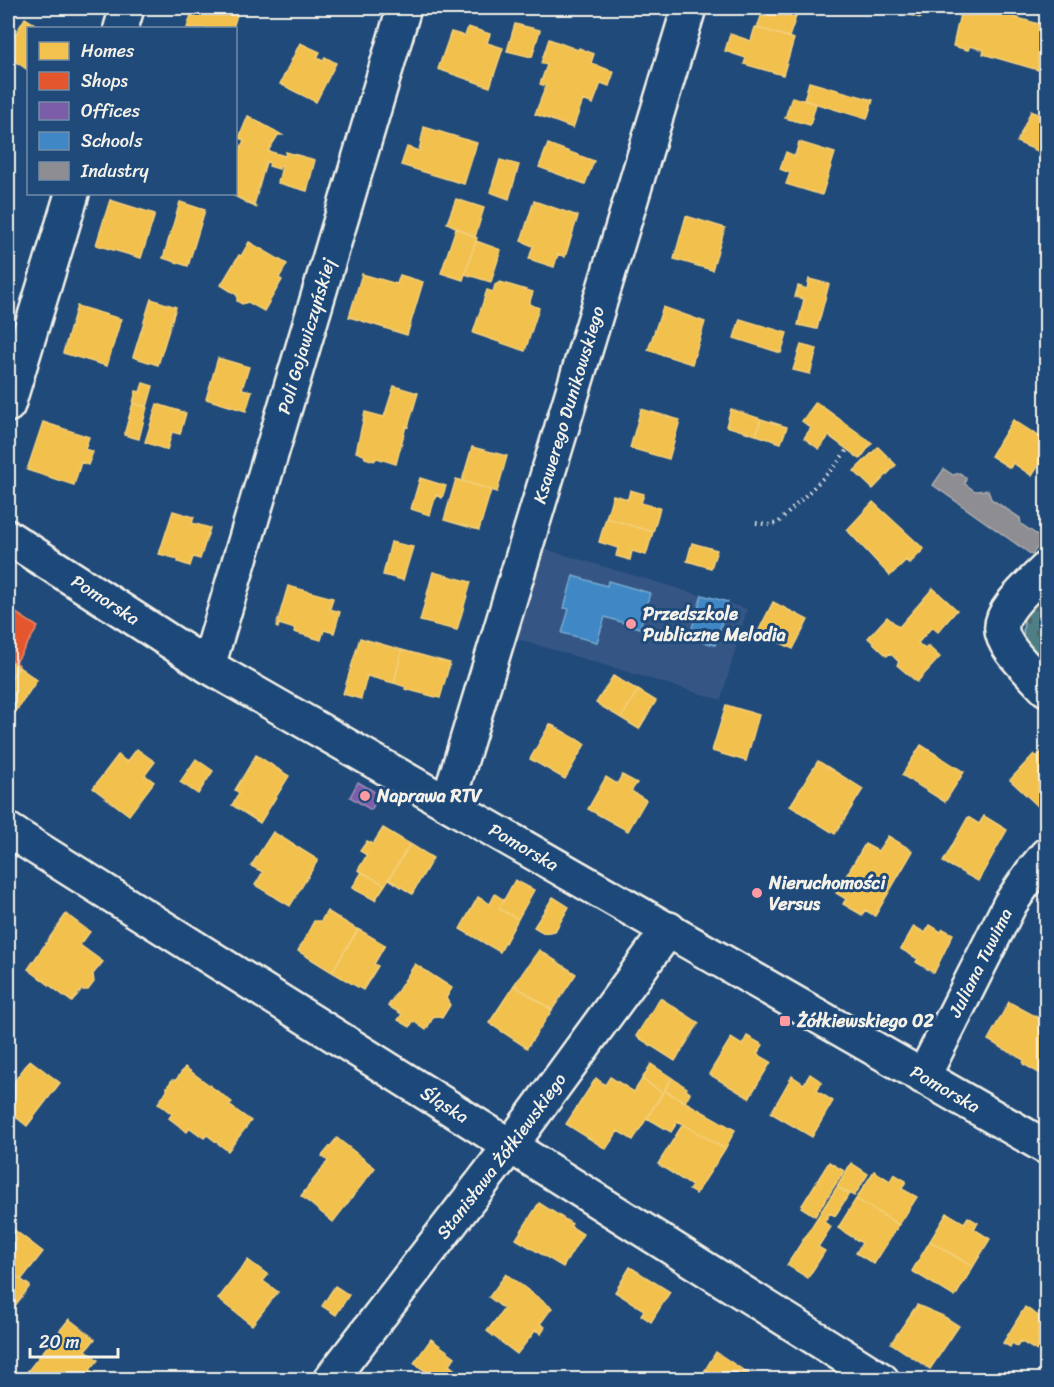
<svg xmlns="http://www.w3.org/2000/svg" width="1054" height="1387" font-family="Sriracha,sans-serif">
<defs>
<pattern id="cemetery-stones" width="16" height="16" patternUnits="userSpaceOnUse" patternTransform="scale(1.5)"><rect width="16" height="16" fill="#507e87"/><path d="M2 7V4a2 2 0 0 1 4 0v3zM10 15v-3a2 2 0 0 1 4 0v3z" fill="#4d666a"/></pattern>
</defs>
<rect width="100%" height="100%" fill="#1f4a7a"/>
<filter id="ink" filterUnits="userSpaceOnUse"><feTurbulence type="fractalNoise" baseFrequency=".0167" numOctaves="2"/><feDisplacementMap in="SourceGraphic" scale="12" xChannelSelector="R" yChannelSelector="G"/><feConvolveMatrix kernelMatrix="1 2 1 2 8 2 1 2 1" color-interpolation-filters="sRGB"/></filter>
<g filter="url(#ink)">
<path fill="#365684" d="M541,548l206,61 -26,91 -207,-62z"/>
<path fill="url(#cemetery-stones)" stroke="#a2b8b8" stroke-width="1.5" d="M1046,592v74l-23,-25 1,-28z"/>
<path fill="#f2c14e" stroke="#f3cf7c" stroke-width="1.5" d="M193,8h46l-6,20h-46z
M764,8h35l-10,29 -32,-9z
M901,8h23l-3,10 -21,-6z
M964,8h33l-1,4 50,14v42l-3,-1 -1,4 -59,-17 1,-4 -14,-4 -2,4 -15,-4 7,-32 2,1z
M25,18l16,10h-13v42l-20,-14v-10z
M515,24l25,6 -8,27 -25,-6z
M468,27l22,7 -3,9 16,5 -13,39 -52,-18 13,-37 14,4z
M755,27l39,12 -11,36 -39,-11 2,-6 -21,-7 5,-17 21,7z
M549,39l29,11 1,-2 15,6 -3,9 23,9 -5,14 -8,-3 -8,21 -10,-4 -10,28 -38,-14 11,-28 -6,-2 7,-19 -6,-2z
M300,43l20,9 -3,6 6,3 2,-4 11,6 -20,39 -36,-18z
M809,82l64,18 -6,19 -63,-19z
M792,97l24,7 -6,21 -25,-7z
M1031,111l15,7v47l-3,-2 -5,-12 -21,-9z
M248,116l34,19h-4l-10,16 17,5 1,-4 29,8 -8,31 -29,-8 4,-17h-2l-1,3 -10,-3 1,-3 -4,-1 -12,43 3,3 -26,-14h5v-46l4,2 4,-10 -5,-2z
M424,127l53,16 -13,41 -63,-19 6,-18 12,4z
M799,142l36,11 -13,42 -36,-11 4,-11 -10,-4 6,-17 9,4z
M548,144l46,17 -9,23 -46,-17z
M500,160l19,5 -10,34 -19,-7z
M456,199l28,9 -9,29 -28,-14z
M110,200l45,14 -14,44 -45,-13z
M534,201l44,15 -13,41 -7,-3 -4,13 -25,-8 4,-13 -12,-5z
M180,202l25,8 -17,56 -25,-8z
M686,216l39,12 -13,42 -38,-11z
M456,228l21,10 -14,42 -22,-7z
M476,241l25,9 -10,32 -26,-8z
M249,242l38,22 -8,14 3,2 -18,31 -16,-9 -6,2 -5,-3v-6l-16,-10 18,-30 2,1z
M362,274l35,10 3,-9 23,7 -16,53 -58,-18z
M809,279l20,5 -12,45 -19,-4 6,-26 -9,-2 3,-11 9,3z
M500,282l33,10 -4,12 10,4 -14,43 -52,-18 14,-43 6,2 2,-7z
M151,299l25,8 -18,58 -25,-8z
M77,306l44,13 -14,47 -44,-13z
M663,307l42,15 -13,42 -44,-14z
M740,319l47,14 -6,20 -47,-15z
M801,345l16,4 -7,25 -17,-4z
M218,358l31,9 -7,22 10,2 -6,20 -40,-12z
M143,383l10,3 -6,21 -14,-4 3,-12 4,1z
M394,386l24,7 -10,34 -2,-1 -10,38 -19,-6 -3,3 -9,-3 -1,-3 -8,-3 9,-40 19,5z
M816,402l56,41 -12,16 -31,-23 -10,13 -15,-11 7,-10 -9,-7z
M133,403l14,4 -8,32 -15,-4z
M157,404l29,9 -6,21 -8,-2 -5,18 -22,-8z
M641,409l39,11 -11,39 -39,-11z
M731,409l30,10 -5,16 -30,-9z
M761,419l26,8 -6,16 -25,-8z
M1013,420l33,21v13l-14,22 -19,-13 -3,5 -19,-12z
M43,422l46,15 -4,12 8,3 -5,13 -7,-3 -7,23 -47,-15z
M472,447l35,9 -10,36 -35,-11z
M878,447l18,18 -23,24 -19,-18z
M420,478l26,8 -4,12 -6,-3 -6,20 -19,-6z
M456,479l35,11 -12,40 -35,-10z
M630,490l14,4 -3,9 19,5 -7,24 -47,-14 7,-23 15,4z
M873,502l51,47 -15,15 -3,-4 -16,16 -43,-46z
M173,511l21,6 -2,6 18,5 -10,31 -7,-2 -3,9 -12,-4v-3l-19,-5z
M606,518l47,14 -7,23 -14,-4 -2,9 -14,-4 2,-8 -19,-6z
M391,542l22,5 -10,33 -20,-5z
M692,543l25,7 -6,18 -24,-7z
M433,572l38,10 -14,48 -37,-9z
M288,586l45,12 -3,11 10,3 -6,21 -10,-3 -3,10 -27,-8 1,-3 -16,-5 -1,4 -2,-1z
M933,588l24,22 -19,22 -6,-5 -14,16 7,6 3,-3 12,11 -23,25 -20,-17 2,-3 -9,-9 -3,3 -19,-18 19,-21 12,10z
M773,602l35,18 -15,29 -35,-17z
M360,638l42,12 -8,33 -27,-7 -6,23 -18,-5z
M402,650l48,13 -10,35 -35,-9 1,-2 -12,-4z
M8,658l11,7 -11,17z
M19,667l18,13 -26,39 -3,-2v-33z
M613,676l25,14 -17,28 -25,-15z
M638,690l18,11 -17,28 -18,-11z
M726,705l33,10 -13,46 -34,-10z
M550,724l35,20 -20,35 -35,-20z
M921,745l43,27 -19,30 -43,-27z
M1046,747v55l-6,6 -30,-28 24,-26 3,3z
M137,749l18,13 -10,13 9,7 -25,33 -36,-27 25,-33 9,7z
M256,755l33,21 -29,47 -28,-18 7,-12 -4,-3z
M196,759l17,12 -15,23 -18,-12z
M818,761l45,28 -28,45 -45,-28z
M622,775l15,8 -6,8 15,9 -18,31 -40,-22 18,-32 11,7z
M984,816l23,14 -29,51 -35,-19 25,-45 11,7z
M383,828l27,16 -25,41 -27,-15 9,-15 -7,-4 7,-10 6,3z
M273,832l45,28 -28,46 -35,-21 8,-13 -12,-6z
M888,836l25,15 -38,65 -10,-6 -3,5 -19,-11 3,-5 -10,-6 29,-49 13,7z
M410,844l23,14 -21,36 -23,-15z
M362,872l23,13 -10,15 -23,-12z
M515,880l19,10 -16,29 -19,-10z
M495,894l9,6 -5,9 19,10 -18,33 -40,-23 18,-32 12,7z
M553,897l16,10 -14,24 -11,2 -10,-6z
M327,911l31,19 -26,42 -34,-21 16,-30h7z
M66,914l24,18 -10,13 23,17 -10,12 1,8 -6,8h-7l-9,12 -44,-33z
M930,925l11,7 2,-3 10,5 -19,39 -18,-11 2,-3 -17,-10 13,-23 11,7z
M358,929l27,16 -11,19 4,2 -15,24 -31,-18z
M539,950l37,24 -24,36 -38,-25z
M415,964l37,24 -6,10 4,7 -8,13 -8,-2 -8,14 -13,-9 -3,6 -12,-7 4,-6 -14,-8z
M514,985l38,25 -25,38 -38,-25z
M660,998l39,25 -24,38 -39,-25z
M1009,1002l37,20 -2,9 2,1v45l-23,-13 1,-4 -36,-20z
M747,1036l16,9 -6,9 14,8 -22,36 -40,-24 22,-36 11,7z
M30,1060l30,23 -33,43 -19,-15v-21z
M651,1064l21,14 -9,15 -21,-14z
M185,1067l47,35 -3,3 22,16 -23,30 -21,-16 -3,3 -14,-10 -3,4 -18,-14 3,-4 -14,-11 9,-12v-4l5,-7h4z
M810,1074l12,8 -5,9 16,10 -21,36 -41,-24 21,-37 12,8z
M610,1077l24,15 8,-13 21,14 -30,47 -15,-9 -12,18 -40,-25 30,-46 9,7z
M672,1078l15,10 -1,2 4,3 -5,9 -21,-12z
M664,1090l71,40 -10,19 -47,-28 -7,11 -24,-14z
M683,1124l42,25 -29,45 -7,-4 3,-4 -34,-22z
M337,1138l38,30 -42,54 -32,-26 27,-35 -6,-5z
M829,1162l15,9 -29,45 -14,-9z
M851,1163l17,11 -14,22 -17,-9z
M874,1171l16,10 4,-7 12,7 -4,8 15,8 -18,28 -43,-26z
M837,1187l12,7 -14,22 -5,-3 -6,9 7,5 -13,20 7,4 -17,27 -21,-13z
M856,1199l43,26 -25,39 -18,-11 6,-10 -24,-15z
M539,1203l33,21 -2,2 13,8 -20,33 -47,-28z
M947,1213l17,10 4,-6 10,6 -4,6 16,10 -17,28 -43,-26z
M8,1225l35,27 -22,28 -13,-10z
M930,1241l43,26 -18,30 -43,-26z
M248,1260l20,15 -5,6 15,11 -26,33 -34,-26z
M630,1267l40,25 -19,30 -10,-7 3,-5 -29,-18z
M8,1270l22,16 -22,29z
M506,1274l46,34 -12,16 5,3 -4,7 -5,-4 -19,24 -30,-23 17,-22 -15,-12z
M335,1286l14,9 -13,20 -14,-9z
M917,1305l26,11 16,10 -29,43 -39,-26z
M1025,1307l21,14v28l-4,-2 -3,5 -19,-11 -3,5 -5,-3 -2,4 -7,-4z
M69,1319l26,20 -9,11 12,10 -8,10 9,7 -2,3h-71l-3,-3z
M431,1339l24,18 -6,8 19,15h-44l5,-6 -15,-11z
M716,1352l42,28h-59z"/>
<path fill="#e4572e" stroke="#e98566" stroke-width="1.5" d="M16,613l22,14 -22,35 3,3 -11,-7v-32z"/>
<path fill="#7b5ea7" stroke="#9f8aba" stroke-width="1.5" d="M358,782l22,13 -9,15 -21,-13z"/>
<path fill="#3f88c5" stroke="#75a8d0" stroke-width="1.5" d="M573,576l34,10 1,-5 42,12 -10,35 -35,-11 -8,25 -35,-9 7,-24 -5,-1z
M702,595l26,7 -13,43 -26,-7z"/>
<path fill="#8d8d92" stroke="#acabac" stroke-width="1.5" d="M944,469l9,6 7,-2 6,5 -1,6 10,7 13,-1 3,9 29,19 1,6 22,15 -11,16 -99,-70z"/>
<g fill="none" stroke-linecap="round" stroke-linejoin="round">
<g stroke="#f4f1e8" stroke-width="38">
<g id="street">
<path d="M121,28l6,-20"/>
<path d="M8,405l64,-211"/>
<path id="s1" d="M8,537l200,129 838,481"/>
<path d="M1046,569c-62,59 -56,61 0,120"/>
<path id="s2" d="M208,666l196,-658"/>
<path id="s3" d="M448,803l241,-795"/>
<path id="s4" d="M8,830l874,550"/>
<path id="s5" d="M923,1077l87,-173 22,-32 14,-17"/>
<path id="s6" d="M330,1380l181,-235 158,-216"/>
</g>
</g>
<path stroke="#f4f1e8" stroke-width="4" stroke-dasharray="1.5 4.5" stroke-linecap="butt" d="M756,523l14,2 9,-3 55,-55 13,-17"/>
<use href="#street" stroke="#1f4a7a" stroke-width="33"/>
</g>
</g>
<g fill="#ff9aa2" stroke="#1f4a7a" stroke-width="2">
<circle cx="631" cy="624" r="6"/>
<circle cx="365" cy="796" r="6"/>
<circle cx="757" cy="893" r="6"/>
<rect x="779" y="1015" width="12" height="12" rx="3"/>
</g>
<g text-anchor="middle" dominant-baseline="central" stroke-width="6" stroke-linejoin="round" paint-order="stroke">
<g font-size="18" fill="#f4f1e8" stroke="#1f4a7a">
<text stroke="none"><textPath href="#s2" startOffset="344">Poli Gojawiczyńskiej</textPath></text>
<text stroke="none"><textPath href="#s3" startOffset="416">Ksawerego Dunikowskiego</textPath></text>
<text stroke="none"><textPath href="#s1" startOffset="116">Pomorska</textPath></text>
<text stroke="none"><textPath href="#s1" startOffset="602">Pomorska</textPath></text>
<text stroke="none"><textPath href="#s5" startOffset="128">Juliana Tuwima</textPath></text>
<text stroke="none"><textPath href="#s1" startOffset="1088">Pomorska</textPath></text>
<text stroke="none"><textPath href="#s4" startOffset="516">Śląska</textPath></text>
<text stroke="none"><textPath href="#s6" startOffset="282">Stanisława Żółkiewskiego</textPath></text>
</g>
<g font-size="18" font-weight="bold" fill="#f4f1e8" stroke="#1f4a7a" text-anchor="start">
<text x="643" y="614">Przedszkole<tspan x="643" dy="21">Publiczne Melodia</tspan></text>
<text x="377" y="796">Naprawa RTV</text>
<text x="769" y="883">Nieruchomości<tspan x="769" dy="21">Versus</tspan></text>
<text x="797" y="1021">Żółkiewskiego 02</text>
</g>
</g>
<rect width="1054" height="1387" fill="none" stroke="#1f4a7a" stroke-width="30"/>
<rect x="15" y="15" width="1024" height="1357" fill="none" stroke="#f4f1e8" stroke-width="2" filter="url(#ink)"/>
<rect x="27" y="27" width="210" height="168" fill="#1f4a7a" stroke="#748da6" stroke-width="1.5"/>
<rect x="39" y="42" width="30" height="18" fill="#f2c14e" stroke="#748da6" stroke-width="1.5"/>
<text x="81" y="57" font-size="18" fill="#f4f1e8">Homes</text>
<rect x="39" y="72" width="30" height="18" fill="#e4572e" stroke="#748da6" stroke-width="1.5"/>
<text x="81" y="87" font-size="18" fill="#f4f1e8">Shops</text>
<rect x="39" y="102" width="30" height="18" fill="#7b5ea7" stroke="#748da6" stroke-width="1.5"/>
<text x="81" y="117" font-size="18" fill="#f4f1e8">Offices</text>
<rect x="39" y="132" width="30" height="18" fill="#3f88c5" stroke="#748da6" stroke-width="1.5"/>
<text x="81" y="147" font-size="18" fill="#f4f1e8">Schools</text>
<rect x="39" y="162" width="30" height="18" fill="#8d8d92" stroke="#748da6" stroke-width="1.5"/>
<text x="81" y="177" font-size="18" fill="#f4f1e8">Industry</text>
<path d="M30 1348v9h88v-9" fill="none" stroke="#f4f1e8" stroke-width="3"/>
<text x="39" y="1348" font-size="18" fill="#f4f1e8" stroke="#1f4a7a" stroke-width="4.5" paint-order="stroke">20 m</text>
</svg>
